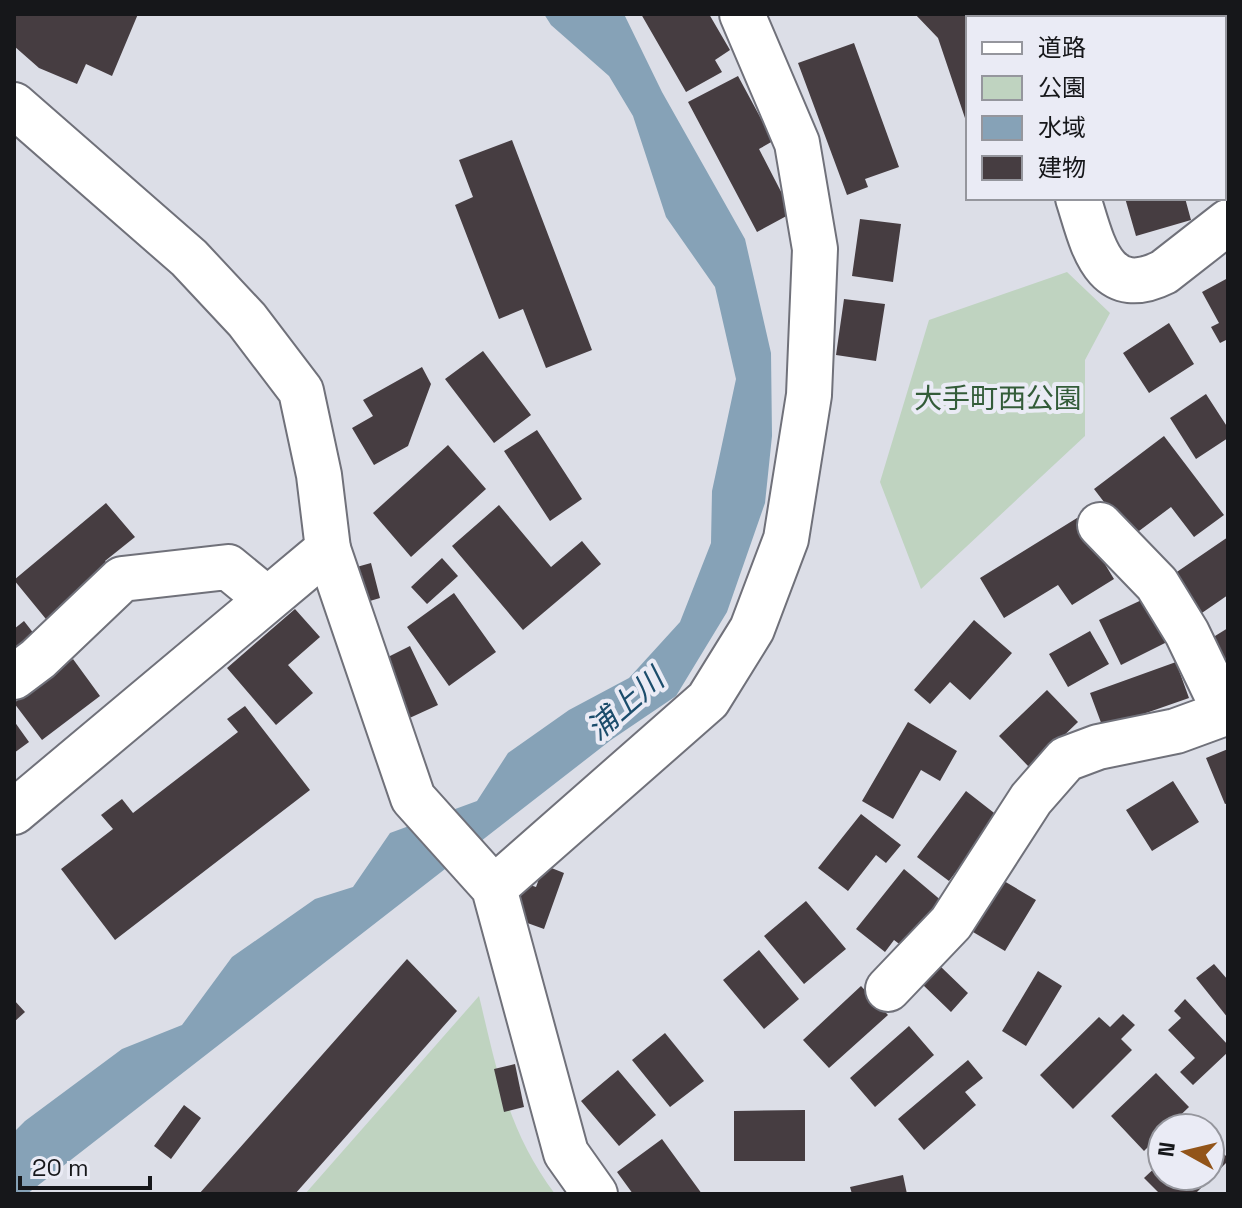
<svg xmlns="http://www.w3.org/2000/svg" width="1242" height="1208" font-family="'Space Grotesk','Noto Sans JP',sans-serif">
<rect width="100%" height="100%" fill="#dcdee7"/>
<path fill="#bfd3c0" d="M1067,272l43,41 -25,47v76l-164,153 -41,-107 49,-162z
M479,996c18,75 29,135 76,198h-250z"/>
<path fill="#86a2b7" d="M544,14h80l38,78 83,147 26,114 1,83 -7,67 -38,109 -51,84 -65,44 -584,454h-13v-62l11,-11 97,-72 60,-24 50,-68 83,-58 38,-12 37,-54 87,-32 31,-48 61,-43 60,-32 51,-56 31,-79 1,-52 24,-112 -21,-92 -49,-70 -33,-101 -24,-40 -58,-51z"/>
<path fill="#463d41" d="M14,14h124l-26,62 -26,-12 -9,20 -38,-16 -25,-22z
M641,14h68l21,36 -15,10 7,12 -36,20z
M915,14h73l1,4h-21v109l-30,-89z
M1154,14h69l1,4h-69z
M854,43l45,124 -34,12 3,8 -21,8 -49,-132z
M1228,47v64l-4,2v-64z
M738,76l35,65 -14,8 33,64 -35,19 -69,-130z
M1228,123v58l-4,1v-57z
M512,140l80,210 -46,18 -23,-59 -24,10 -44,-114 18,-8 -14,-37z
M1125,198h60l6,22 -55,16z
M860,219l41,5 -8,58 -41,-6z
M1228,278v61l-8,4 -9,-16 8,-4 -17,-31z
M844,299l41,5 -9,57 -40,-6z
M1169,323l25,41 -45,29 -26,-40z
M483,351l48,64 -37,28 -49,-64z
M422,367l9,17 -23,62 -34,19 -22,-37 21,-12 -10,-16z
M1206,394l22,34v10l-32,21 -26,-41z
M537,430l45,69 -32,22 -46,-70z
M1164,436l60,79 -30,22 -23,-30 -40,30 -37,-48z
M448,445l38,44 -75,68 -38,-44z
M106,503l29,34 -30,24 8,10 -63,53 -36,-44z
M499,505l52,62 31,-26 19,23 -78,66 -71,-84z
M1077,518l37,61 -42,26 -14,-20 -54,33 -24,-40z
M1228,537v58l-32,22 -28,-39z
M442,558l16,18 -31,28 -16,-17z
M371,563l9,35 -17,5 -10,-35z
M454,593l42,59 -47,34 -42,-59z
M1148,597l21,44 -48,24 -22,-45z
M295,609l25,28 -32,28 25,28 -37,32 -49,-57z
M974,620l38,33 -42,47 -20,-18 -20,22 -16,-14z
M24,621l14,18 -24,19v-29z
M1228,628v60l-26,-44z
M1090,631l19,33 -41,23 -19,-33z
M410,646l28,59 -35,16 -27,-58z
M73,659l27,37 -58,44 -28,-37z
M1176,662l13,36 -86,30 -13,-35z
M1047,690l31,32 -48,46 -31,-32z
M245,706l65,84 -195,150 -54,-71 52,-40 -12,-14 21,-16 11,14 105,-81 -11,-13z
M14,721l15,21 -15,11z
M908,722l49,29 -17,30 -19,-11 -28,49 -31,-18z
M1228,749v54l-3,1 -19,-46z
M1173,781l26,41 -47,29 -26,-41z
M966,791l32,25 -49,65 -32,-24z
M861,814l40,31 -15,18 -10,-8 -28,36 -30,-23z
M544,865l20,8 -20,56 -36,-13 13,-34 15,5z
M904,869l39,33 -37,47 -12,-9 -9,12 -29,-23z
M1004,881l32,19 -31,51 -32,-19z
M806,901l40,48 -42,35 -40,-48z
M759,950l40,49 -35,30 -41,-49z
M407,959l50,52 -162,183h-96z
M1214,964l14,16v38l-32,-40z
M940,966l28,27 -17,19 -29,-28z
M1038,971l24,15 -36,60 -24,-15z
M861,986l27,29 -59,53 -26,-28z
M1185,999l43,46v7l-35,33 -13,-13 15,-14 -27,-28 13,-12 -7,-7z
M14,1000l11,12 -11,10z
M1123,1014l12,11 -14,14 11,11 -59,59 -33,-34 59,-58 11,10z
M909,1026l25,29 -59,52 -25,-29z
M665,1033l39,48 -34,26 -38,-47z
M968,1060l15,18 -18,14 11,13 -52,45 -26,-31z
M515,1064l9,43 -20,5 -10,-43z
M618,1070l38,45 -37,31 -38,-45z
M1156,1073l33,34 -22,21h-5v5l-18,18 -33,-35z
M184,1105l17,13 -30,41 -17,-13z
M805,1110v51h-71v-50z
M662,1139l40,55h-69l-16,-22z
M1210,1140l18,18v3l-33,33h-35l-16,-16 18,-17v15h48z
M903,1175l4,19h-55l-2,-7z"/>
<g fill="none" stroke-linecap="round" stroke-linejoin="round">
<g stroke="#70717a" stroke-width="48">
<path id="minor" d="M1018,14l1,4
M1078,198c14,43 24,105 86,74l64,-50
M1100,525l57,59 30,49 39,81
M328,549l85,249 81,90 72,265 29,41
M14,677l24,-18 84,-80 106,-12 39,32
M494,888l214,-188 44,-71 34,-90 23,-144 6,-146 -18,-106 -55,-129
M888,989l63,-66 80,-124 35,-40 32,-12 78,-16 52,-19"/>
</g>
<g stroke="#70717a" stroke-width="48">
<path id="tertiary" d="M14,105l175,153 58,62 54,71 18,84 9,74 -314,263"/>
</g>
<use href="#minor" stroke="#fff" stroke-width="44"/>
<use href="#tertiary" stroke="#fff" stroke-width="44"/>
</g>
<g text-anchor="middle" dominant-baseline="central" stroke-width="8" stroke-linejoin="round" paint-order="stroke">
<g font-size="28" fill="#335c39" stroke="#eaebf5">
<text x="998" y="398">大手町西公園</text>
</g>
<g font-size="30" font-style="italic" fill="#1c4d6c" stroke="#eaebf5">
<text transform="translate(625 704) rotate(-41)">浦上川</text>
</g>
</g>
<rect width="1242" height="1208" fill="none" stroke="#16171a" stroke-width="32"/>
<rect x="966" y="16" width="260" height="184" fill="#eaebf5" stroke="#95969d" stroke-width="2"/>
<rect x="982" y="42" width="40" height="12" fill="#ffffff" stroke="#95969d" stroke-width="2"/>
<text x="1038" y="56" font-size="24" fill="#16171a">道路</text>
<rect x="982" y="76" width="40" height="24" fill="#bfd3c0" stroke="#95969d" stroke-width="2"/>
<text x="1038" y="96" font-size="24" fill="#16171a">公園</text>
<rect x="982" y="116" width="40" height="24" fill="#86a2b7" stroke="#95969d" stroke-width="2"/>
<text x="1038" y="136" font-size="24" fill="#16171a">水域</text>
<rect x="982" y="156" width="40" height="24" fill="#463d41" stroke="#95969d" stroke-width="2"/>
<text x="1038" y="176" font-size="24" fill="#16171a">建物</text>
<g transform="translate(1186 1152) rotate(278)"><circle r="38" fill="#eaebf5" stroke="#95969d" stroke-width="2"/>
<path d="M0-6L14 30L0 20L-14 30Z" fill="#925419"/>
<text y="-12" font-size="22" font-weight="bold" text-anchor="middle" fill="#16171a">N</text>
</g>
<path d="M20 1176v12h130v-12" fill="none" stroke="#16171a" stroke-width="4"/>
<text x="32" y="1176" font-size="24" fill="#16171a" stroke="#eaebf5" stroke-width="6" paint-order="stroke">20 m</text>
</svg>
